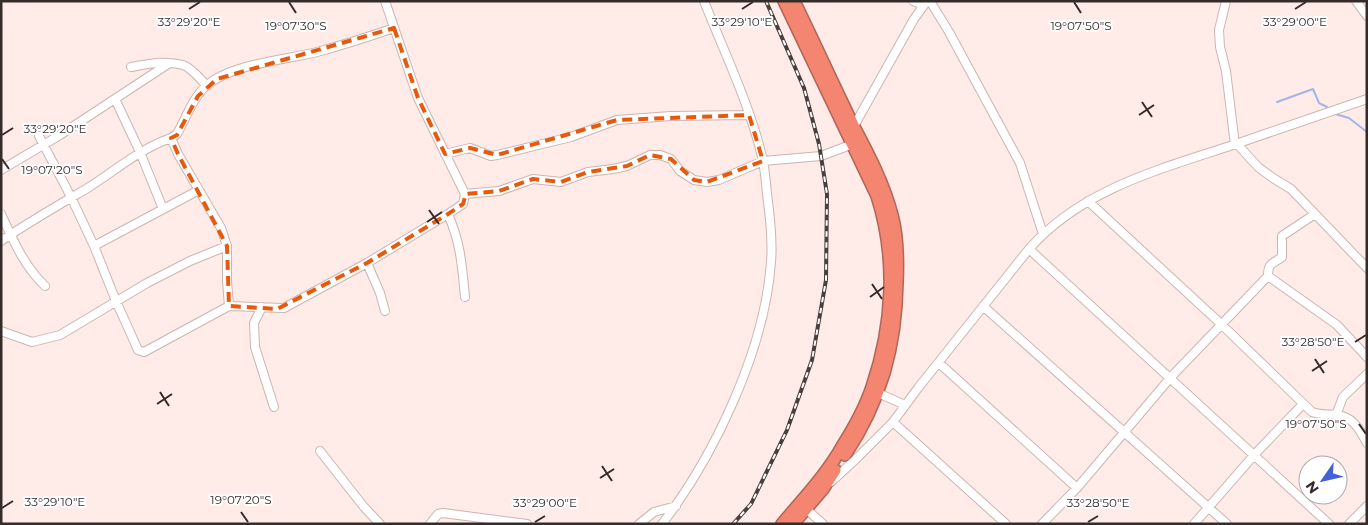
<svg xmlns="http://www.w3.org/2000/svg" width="1368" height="525" font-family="Montserrat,sans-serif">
<rect width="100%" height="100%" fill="#ffebe7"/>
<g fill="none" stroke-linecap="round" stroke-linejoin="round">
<path stroke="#a2b6eb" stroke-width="2" d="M1277,102l36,-13 6,14 8,4
M1335,114l14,4 18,14"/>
<g stroke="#cdb5b0" stroke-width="10">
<path id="minor" d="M913,1l11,4
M930,1l19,31 71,131 23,71
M1226,1l-7,29 1,17 6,24 9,74
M1356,1l11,15
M131,67c17,-3 35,-7 52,-2 9,3 17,14 24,21
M115,99l25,53 23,57
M854,126l60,-107 13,-18
M39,136l32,61 23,49 22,55 22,49 6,2 85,-46 -2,-25v-35l-6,-18 -43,-74 -7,-16 6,-4c9,-16 16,-37 30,-49 25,-21 78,-25 110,-33 26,-7 51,-15 77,-24
M1237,144l21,23 15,11 18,11 76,79
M445,154l25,-6 21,8 6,-1 74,-18 46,-17 54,-4 78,-1
M1,170l59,-35 108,-71
M465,194l34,-3 34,-12 28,3 27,-10 25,-3 14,-3 23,-11h10l11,4 9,12 14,9 13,2 12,-2 44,-19 58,-5 32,-12
M1088,201l133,123 91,88c8,3 15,2 24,3 17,1 23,14 31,28
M1,214c12,26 23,52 44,72
M448,214c13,30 14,52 17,83
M1,241c28,-19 56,-35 85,-52 29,-18 53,-40 85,-51
M94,246l105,-56
M1029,249l300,275
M367,263l13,30 5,18
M1268,276l69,49 30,32
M229,306l55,2 83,-45 81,-49 15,-10 2,-10 -47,-96 -33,-97
M983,306l244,218
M262,307l-8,16 1,24 19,60
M1,331l31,11 28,-7 87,-52 43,-22 37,-15
M939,363l138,125
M878,393l27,12
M1336,415l7,-18 24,-23
M893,422l113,102
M320,451l44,56 16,17
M831,482l26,-24 36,-36 25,-34 111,-139c52,-59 128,-79 201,-103 45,-15 91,-31 137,-47
M804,507l19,17
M430,524l8,-10 5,-1 84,11
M639,524l15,-12 22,-6
M662,524c53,-69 103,-175 109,-262 2,-22 -1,-46 -4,-68 -1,-11 -2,-23 -4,-33 -12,-54 -39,-109 -59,-160
M1042,524l35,-36 94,-111 97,-101c0,-14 5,-12 14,-19v-21l33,-22
M1194,524l61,-70 48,-50
M1349,524l18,-18"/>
</g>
<g stroke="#b16658" stroke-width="14">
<path id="highway" d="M794,1c20,41 39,83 59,124 15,28 31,59 39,90 6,22 6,46 5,68 -1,64 -16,118 -52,172
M782,524c21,-25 45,-50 61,-79 10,-16 23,-40 29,-58 21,-62 25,-129 5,-191l-93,-195
M793,524l30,-35 12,-19"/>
</g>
<use href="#minor" stroke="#fff" stroke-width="8"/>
<use href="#highway" stroke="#f48570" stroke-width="11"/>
<g stroke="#493f3d" stroke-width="4">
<path id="rail" d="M733,524l18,-20 36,-74 25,-70 14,-80 1,-86 -8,-50 -15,-56 -38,-87"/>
</g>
<use href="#rail" stroke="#fff" stroke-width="2" stroke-dasharray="5.5" stroke-linecap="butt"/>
</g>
<path fill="none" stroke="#e8590c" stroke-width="4" stroke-dasharray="10 6" stroke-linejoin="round" d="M394,28l24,70 27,56 25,-6 27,7 120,-35 132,-5 14,46 -56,21 -13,-2 -23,-21 -21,-4 -23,11 -39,6 -27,10 -28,-3 -34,12 -33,3 -3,10 -15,10 -81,49 -90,46 -48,-3 -2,-60 -49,-92 -7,-16 6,-3 21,-39 19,-17z"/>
<path fill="none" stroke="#352c2a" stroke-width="2" d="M289,2l7,11M1074,2l7,11M189,9l11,-7M742,9l11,-7M1295,9l11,-7M1142,102l10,15M1139,115l15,-10M2,135l11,-7M2,159l7,10M429,210l10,14M427,222l15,-10M872,284l10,15M870,297l14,-10M1355,342l11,-7M1315,359l9,14M1312,371l15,-10M160,392l9,14M157,404l15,-10M1359,424l7,10M602,466l10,15M600,478l14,-9M2,508l11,-7M241,512l7,10M535,522l10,-6M1088,522l10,-6"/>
<g font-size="12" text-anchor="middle" fill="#352c2a" stroke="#fff" stroke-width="4" stroke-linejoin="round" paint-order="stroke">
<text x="189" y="26">33°29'20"E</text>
<text x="742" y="26">33°29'10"E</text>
<text x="1295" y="26">33°29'00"E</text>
<text x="296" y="30">19°07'30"S</text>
<text x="1081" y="30">19°07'50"S</text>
<text x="55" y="133">33°29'20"E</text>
<text x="52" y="174">19°07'20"S</text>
<text x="1313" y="346">33°28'50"E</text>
<text x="1316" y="428">19°07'50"S</text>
<text x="241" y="504">19°07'20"S</text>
<text x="55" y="506">33°29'10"E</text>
<text x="545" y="507">33°29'00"E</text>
<text x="1098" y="507">33°28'50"E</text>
</g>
<rect width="1368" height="525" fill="none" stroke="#352c2a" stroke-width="5"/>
<g transform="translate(1323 480) rotate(236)"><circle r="24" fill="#ffffff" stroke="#aeabaa"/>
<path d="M0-4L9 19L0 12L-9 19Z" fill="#4362d4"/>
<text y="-8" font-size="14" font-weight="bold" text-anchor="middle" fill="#352c2a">N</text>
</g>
</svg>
